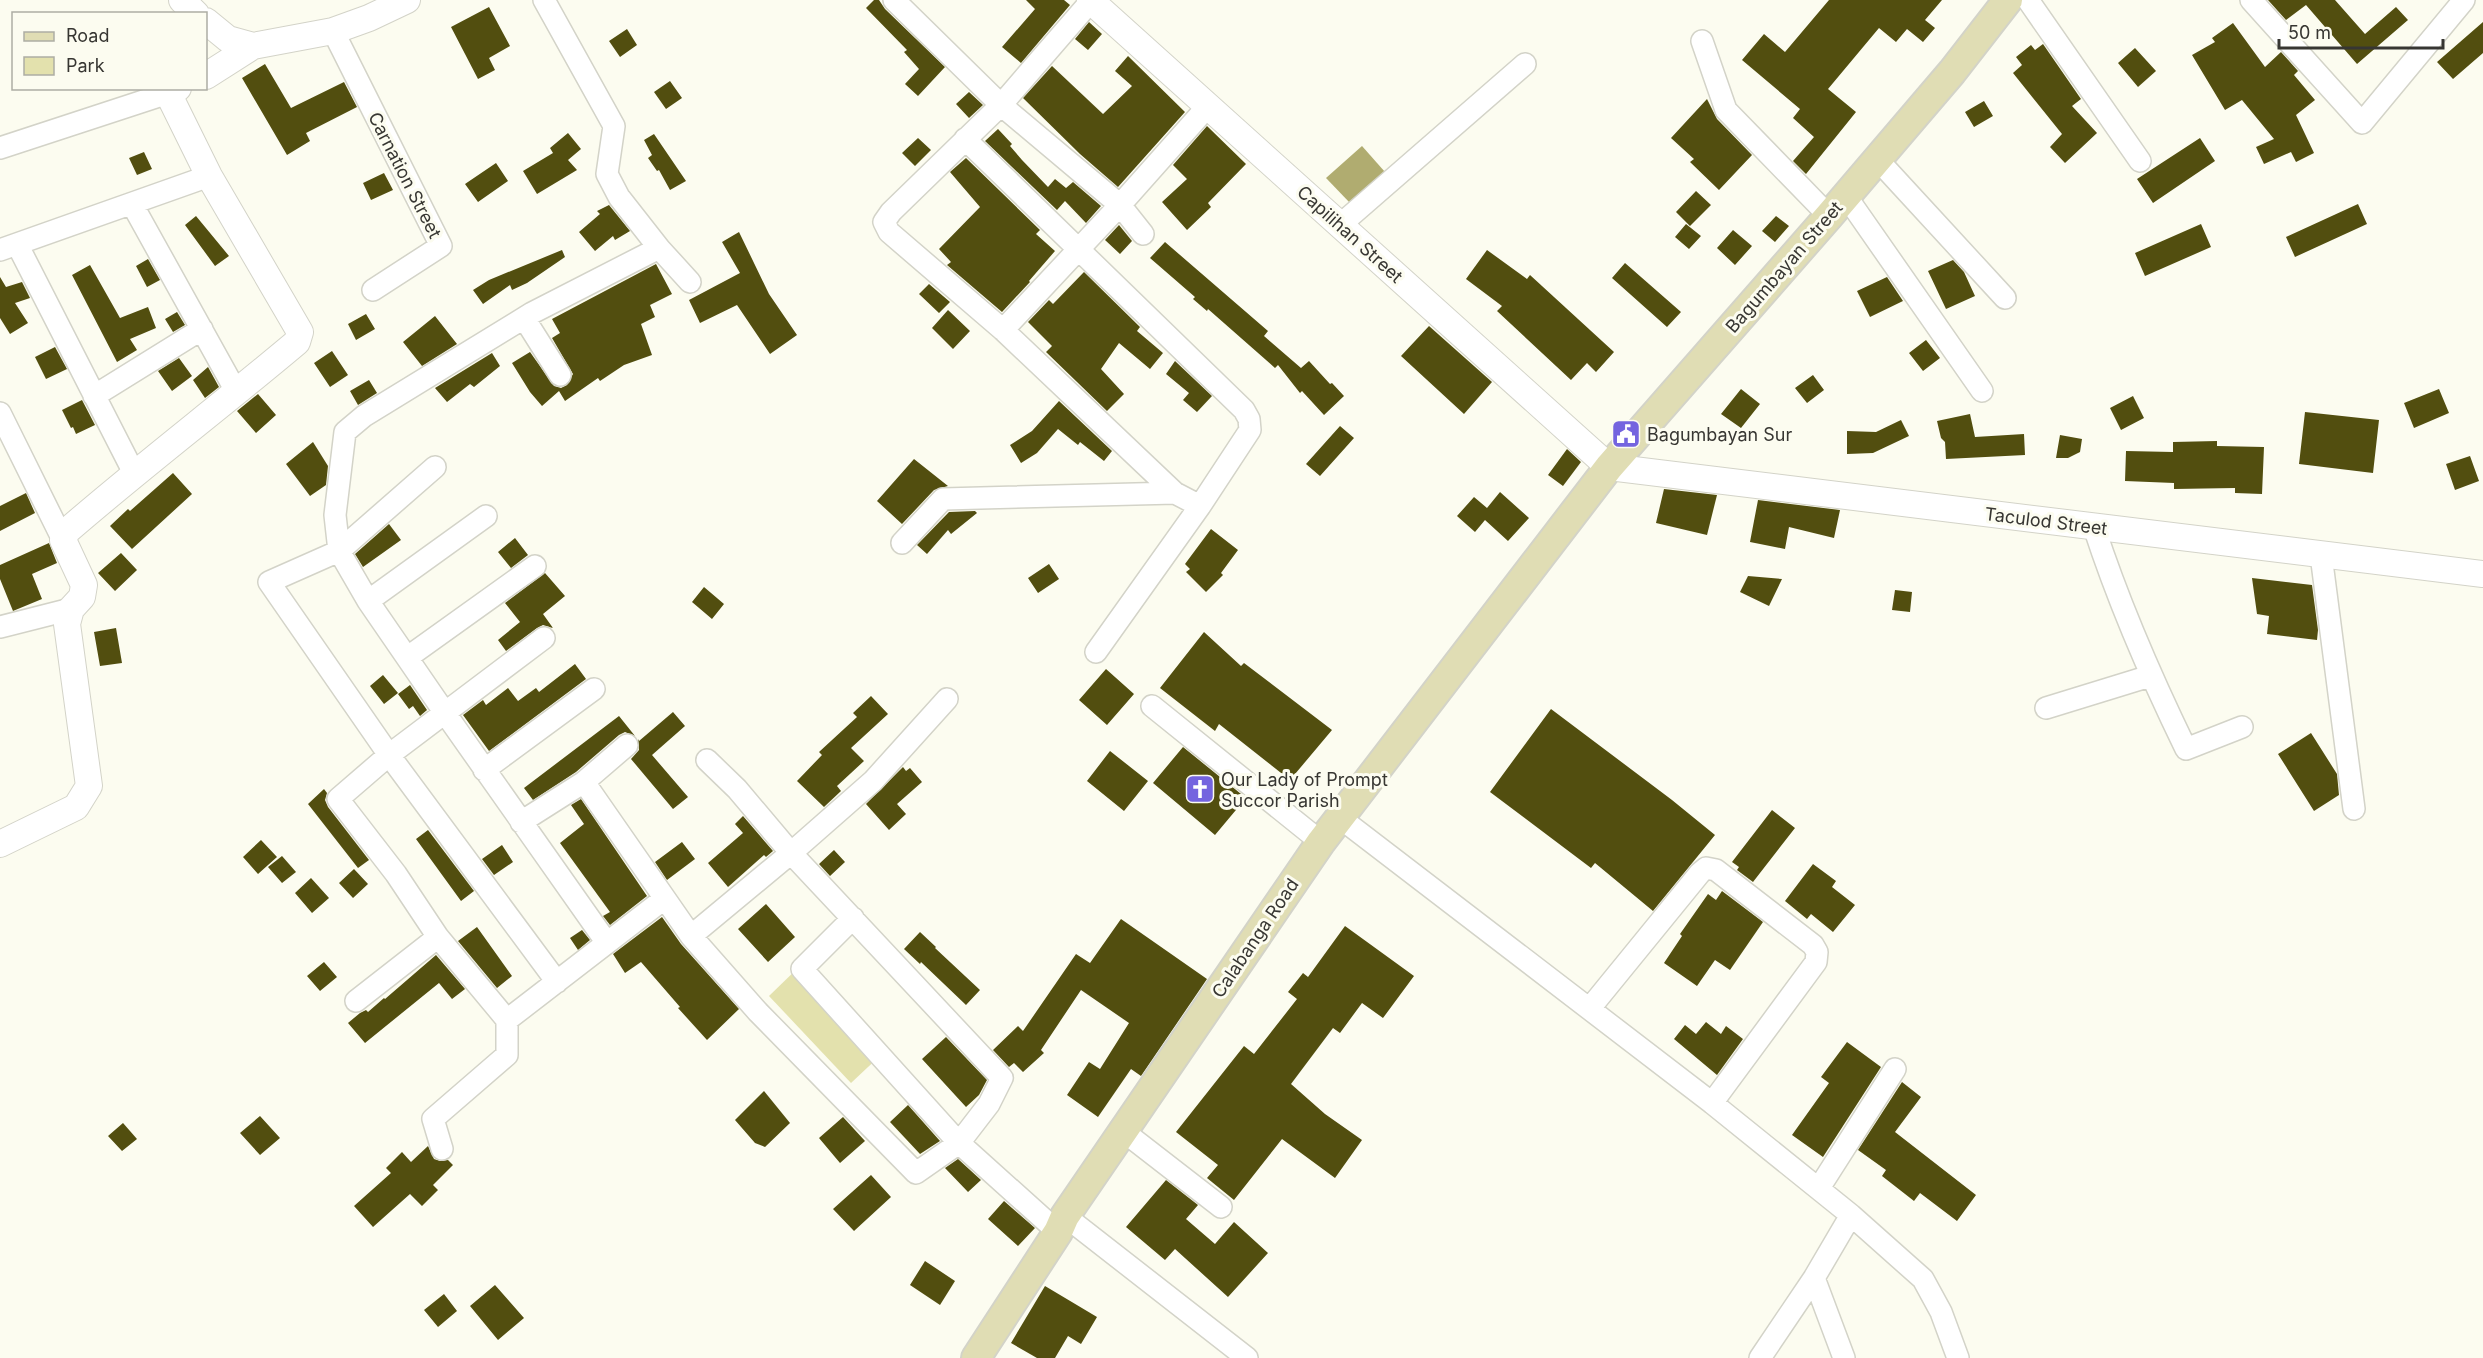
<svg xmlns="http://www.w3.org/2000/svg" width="2483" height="1358" font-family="Inter,sans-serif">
<rect width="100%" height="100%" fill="#fcfcf0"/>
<path fill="#e3e1ad" d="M801,965l83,87 -33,31 -82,-87z"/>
<path fill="#b0ac70" d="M1362,146l23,26 -35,31 -24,-25z"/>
<path fill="#524e0f" d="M874,0h5l6,9 60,58 -27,29 -13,-12 14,-15 -15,-17 3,-2 -41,-42z
M1026,0h38l6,5 -49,58 -19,-16 33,-38z
M1829,0h113l-17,20 10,8 -12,14 -16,-13 -11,13 -17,-14 -51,61 28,23 -50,62 -13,-13 21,-24 -21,-19 7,-9 -58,-49 22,-26 21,18z
M2268,0h67l30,34 31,-27 12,13 -51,44 -51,-59 -20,15z
M489,7l21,39 -21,12 6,12 -17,9 -27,-52z
M1089,22l13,12 -14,16 -13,-11z
M2483,22v31l-30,26 -16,-17z
M2233,23l32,44 16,-15 17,19 -4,4 21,25 -19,15 18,38 -18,9 -5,-10 -27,12 -8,-17 18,-8 -32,-39 -17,10 -33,-55 23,-13 -3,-4z
M627,29l10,16 -17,12 -11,-16z
M2043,44l38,55 -9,7 25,27 -32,30 -15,-16 12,-13 -49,-61 9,-8 -6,-8 15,-12 4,5z
M2135,48l21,23 -18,16 -20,-24z
M1128,56l57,56 -67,75 -38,-33 -57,-56 29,-32 51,48 29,-28 -17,-15z
M265,64l26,44 53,-26 13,25 -51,26 4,8 -23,14 -45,-77z
M670,81l12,17 -16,11 -12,-17z
M969,92l14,13 -14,13 -13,-14z
M1707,99l10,20 35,36 -33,35 -29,-28 4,-3 -23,-21z
M1984,101l9,15 -19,11 -9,-15z
M1207,126l39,38 -38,39 3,4 -24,23 -25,-28 25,-23 -14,-14z
M998,129l14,15 -2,2 12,14 26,27 7,-8 11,9 7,-6 28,24 -15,17 -21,-22 -8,9 -72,-69z
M568,133l13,16 -13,11 9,10 -40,24 -14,-23 30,-18 -3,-5z
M654,134l32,47 -16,9 -11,-20 -2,1 -9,-13 4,-3 -8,-15z
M918,138l13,12 -16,16 -13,-13z
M2200,138l15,23 -62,42 -16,-24z
M144,152l8,17 -15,6 -8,-17z
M966,158l74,72 -4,4 19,17 -26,30 1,1 -28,30 -55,-47 4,-3 -12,-13 41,-42 -30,-35z
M496,163l12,18 -30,21 -13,-18z
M384,173l9,17 -22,10 -8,-17z
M1696,191l15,14 -21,21 -14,-14z
M2358,204l9,20 -72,33 -9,-20z
M609,205l21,26 -15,9 -2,-4 -18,15 -16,-19 21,-18 -3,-3z
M196,216l33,40 -14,10 -30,-41z
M1776,216l13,10 -14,16 -13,-11z
M1686,224l15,12 -12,13 -14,-12z
M2201,224l10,23 -66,29 -10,-23z
M1119,225l13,16 -12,13 -15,-14z
M1733,230l19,16 -17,19 -18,-17z
M739,232l30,62 28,41 -27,19 -33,-49 -37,18 -11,-23 51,-27 -18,-31z
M1165,242l103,89 -4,5 37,32 8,-7 21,23 2,-1 12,13 -20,19 -22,-24 -2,2 -22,-28 -3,3 -67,-59 -1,2 -14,-12 2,-2 -45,-39z
M562,250l3,7 -38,26 -15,7 -2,-5 -27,19 -10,-14 16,-10z
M1487,250l40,29 3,-4 84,77 -18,20 -9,-9 -16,17 -74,-69 5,-5 -36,-27z
M148,259l12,21 -13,7 -11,-21z
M1953,260l11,12 11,24 -29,13 -18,-38z
M1625,263l56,49 -14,15 -55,-49z
M656,264l16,30 -22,11 5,12 -14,7 11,31 -28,10 -24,16 -2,-3 -33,23 -6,-10 -17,15 -12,-14 -18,-29 18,-11 24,34 7,2 6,-3 6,-11 -21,-36 8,-5 -8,-14z
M90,265l30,53 28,-11 8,21 -26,11 7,11 -20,12 -45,-87z
M1084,272l56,55 -3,4 26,22 -13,16 -31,-26 -18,26 23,25 -17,17 -61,-59 6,-6 -24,-24 21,-22 4,4z
M0,277l6,10 16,-5 8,16 -15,5 13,20 -18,11 -10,-16z
M1887,277l16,24 -33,16 -13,-26z
M929,284l21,18 -11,11 -20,-19z
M948,310l22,21 -17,18 -21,-21z
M177,312l8,13 -12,7 -8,-13z
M366,314l9,15 -19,11 -8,-16z
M435,316l22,28 -35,22 -19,-24z
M1429,326l63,56 -28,32 -63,-58z
M1926,340l14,18 -17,13 -14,-18z
M55,347l12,22 -21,10 -11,-22z
M332,351l16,24 -18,12 -16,-24z
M492,353l8,13 -26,21 -4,-3 -23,18 -12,-14z
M179,358l13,18 -20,15 -14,-20z
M1175,361l37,35 -15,16 -14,-12 6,-7 -23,-19z
M208,367l11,20 -14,11 -12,-18z
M1813,375l11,15 -17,13 -12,-15z
M369,380l8,13 -19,12 -8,-14z
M1741,389l19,15 -19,24 -20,-14z
M2439,389l10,24 -35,15 -10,-25z
M258,394l18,21 -20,18 -19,-22z
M2133,396l11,22 -23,12 -11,-22z
M82,400l13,25 -19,9 -3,-7 -2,1 -9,-18z
M1059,401l53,50 -8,10 -24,-19 -2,3 -20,-16 -21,24 -16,10 -11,-18 22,-14z
M2305,412l74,8 -6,53 -74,-9z
M1970,414l5,23 49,-3 1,21 -79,4 -1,-17 -4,-4 -4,-17z
M1901,420l8,16 -36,17 -26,1v-23l29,1z
M1340,426l14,12 -34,38 -14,-12z
M2060,435l22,4 -2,13 -12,6h-12z
M2217,441v5l47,1 -2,47 -27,-1v-5l-61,1v-6l-49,-2 1,-30 47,1v-10z
M313,442l15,24 -2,19 -16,11 -24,-32z
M1567,449l14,13 -18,24 -15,-11z
M2470,456l9,25 -24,9 -9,-26z
M914,459l34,27 -14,4 -32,34 -25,-23z
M173,473l19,21 -60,55 -22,-23 18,-17 2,2z
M1664,489l53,6 -10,40 -51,-12z
M1500,492l29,26 -21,23 -23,-21 -10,12 -18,-16 17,-19 13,11z
M26,493l9,20 -35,18v-25z
M1758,500l82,10 -6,28 -45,-11 -4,22 -35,-7z
M975,511l2,2 -26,21 -3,-4 -21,24 -10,-9 32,-33z
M389,524l12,16 -38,27 -8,-13z
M1211,529l27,21 -17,23 2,2 -17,17 -20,-20 4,-3 -5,-5z
M515,538l13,17 -17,13 -13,-16z
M49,543l8,20 -25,11 10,25 -29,12 -13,-32v-14z
M121,553l16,17 -22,21 -17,-18z
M1049,564l10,15 -21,14 -10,-15z
M545,573l20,23 -22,18 10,14 -10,-3 -6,3 -31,23 -8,-11 22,-18 -15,-19z
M1748,576l34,3 -13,27 -29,-14z
M2252,578l60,7 6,45 -1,10 -50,-6 2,-18 -12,-2z
M704,587l20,17 -12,15 -20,-17z
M1895,590l17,2 -2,20 -18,-2z
M116,628l6,35 -22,3 -6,-34z
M1204,632l37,34 3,-3 88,67 -42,50 -71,-56 -4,7 -55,-43z
M575,664l11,15 -97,72 -26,-36 20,-15 3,5 22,-17 10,13 18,-13 3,4z
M1106,669l28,25 -27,31 -28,-25z
M383,675l15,18 -14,11 -14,-18z
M410,685l17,25 -7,6 -7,-10 -4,3 -11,-15z
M871,696l17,18 -37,34 13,13 -27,25 4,5 -17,16 -27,-26 25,-26 -3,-3 38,-35 -4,-4z
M1551,709l121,91 43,35 -62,76 -58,-48 -4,5 -101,-76z
M673,712l12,14 -33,29 36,42 -15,12 -42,-50 8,-9 -1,-11 1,2z
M619,716l16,20 -10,-4 -6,3 -43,37 -43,28 -9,-12z
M2311,733l26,41 2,21 -25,16 -36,-57z
M1183,747l63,51 -31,37 -62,-52z
M1110,751l38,30 -24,30 -37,-30z
M903,767l3,4 4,-3 12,14 -25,22 9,10 -17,16 -23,-26z
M324,789l3,4 -2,7 3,7 41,53 -11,8 -50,-64z
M581,799l66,97 -37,29 -7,-9 7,-4 -50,-69 24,-19 -13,-19z
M1772,810l23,18 -42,54 -16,-12 2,-3 -7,-5z
M743,816l30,35 -7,6 -2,-2 -36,32 -20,-24 35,-30 -8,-9z
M428,830l46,61 -13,10 -45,-62z
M261,840l16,17 -19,17 -15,-17z
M682,842l13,17 -28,21 -12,-18z
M502,845l11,17 -19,13 -12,-16z
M834,850l11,12 -15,14 -11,-12z
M282,856l14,16 -14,11 -14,-16z
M1813,864l23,17 -4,6 23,18 -22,27 -22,-18 -4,5 -22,-18z
M354,869l14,15 -15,14 -14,-15z
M311,878l18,20 -17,15 -17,-20z
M1722,891l41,31 -33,48 -15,-10 -18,26 -33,-23 18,-27 -2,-2 28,-40 8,6z
M766,904l29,33 -27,25 -30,-33z
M662,917l19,27 58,65 -32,31 -29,-32 2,-1 -39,-45 -16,11 -12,-19z
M1121,919l86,60 -66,97 -10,-7 -33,48 -31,-22 22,-33 11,7 29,-46 -48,-33 -40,60 3,3 -21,19 -9,-9 -5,4 -16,-17 25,-24 5,5 53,-77 14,9z
M1345,926l69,50 -31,42 -21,-15 -22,30 -7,-5 -42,56 34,30 37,26 -27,38 -53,-39 -48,61 -27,-22 11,-13 -42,-33 68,-86 10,8 43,-55 -9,-7 15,-19 5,4z
M477,927l35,49 -15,12 -39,-47z
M582,930l8,10 -12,10 -8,-12z
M920,932l16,15 -1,1 45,42 -14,15 -45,-43 -1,2 -16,-15z
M436,955l29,34 -13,10 -13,-16 -74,60 -17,-20 12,-10 6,-3 2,2 16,-14 1,1z
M324,962l13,15 -17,14 -13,-15z
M1706,1022l15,12 5,-8 17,13 -26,36 -43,-36 11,-14 11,9z
M946,1037l41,43 -8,15 -13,12 -44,-48z
M1847,1042l34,25 -58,90 -31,-22 37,-52 -8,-6z
M1902,1082l19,15 -26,35 81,63 -19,26 -37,-28 -6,8 -32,-25 4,-6 -28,-20z
M764,1091l26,32 -25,24 -10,-4 -20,-23z
M908,1105l32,36 -20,13 -30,-32z
M260,1116l20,22 -20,17 -20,-22z
M843,1117l22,24 -25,22 -21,-25z
M123,1123l14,16 -15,12 -14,-15z
M428,1146l6,13 6,2 8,-1 5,5 -20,20 5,5 -16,16 -12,-12 -37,33 -19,-21 37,-33 -5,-5 16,-16 9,10z
M958,1159l23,21 -13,12 -23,-24z
M871,1175l20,22 -37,34 -21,-22z
M1166,1180l32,25 -12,14 29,25 19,-22 34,31 -40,44 -53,-48 -10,11 -39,-33z
M1004,1201l31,27 -17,18 -30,-27z
M925,1261l30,20 -15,24 -30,-20z
M495,1285l29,33 -26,22 -28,-34z
M1045,1286l52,31 -16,27 -13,-8 -13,22h-18l-26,-15z
M444,1294l13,17 -19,16 -14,-17z"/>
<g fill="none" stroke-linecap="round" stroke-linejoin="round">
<g stroke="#d3d3c8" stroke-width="24">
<path id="minor" d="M544,0l70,126 -7,48 12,23 40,51 -127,65 -168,103 -19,16 -10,83 4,36 29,50 77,112 162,230
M894,0l107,105 119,100 23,29
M2028,0l112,161
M2251,0l111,123 102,-123
M1091,1l-90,104 -110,107 -7,10 5,10 114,98 172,163 25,13
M333,31l108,215 -68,44
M1702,41l24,69 103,106
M965,139l279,271 5,9 1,11 -50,76 -104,146
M0,148l168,-55
M1877,159l128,139
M1846,196l136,195
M132,204l105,189
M1340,225l185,-161
M17,244l117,229
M659,248l31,34
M0,250l209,-74
M524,318l36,57
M1003,330l117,-125 88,-99
M94,396l108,-67
M0,413l63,127
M435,467l-96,84 -70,31 120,173 168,227
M2094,527c25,77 57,150 92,222l56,-22
M902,543l41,-44 232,-6
M2321,555l33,254
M368,601l118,-85
M0,627l71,-18
M408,657l127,-91
M1152,706l169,136
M2046,708l104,-32
M484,770l110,-81
M584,782l107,154 67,76 158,161 43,-30 30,-39 13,-26 -211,-225 -54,-64 -30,-29
M1339,817l373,286 139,112 72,64 18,33 17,46
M521,822l63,-40 43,-37
M853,918l-51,51 157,174 99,89
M691,936l100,-83 82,-72 74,-82
M356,1001l82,-64
M1590,1008l110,-135 6,-5 10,2 97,75 4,7 -1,10 -104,141
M507,1020l157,-121
M1123,1131l98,76
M442,1149l-9,-30 74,-64v-35l-69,-83 -42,-63 -58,-75 51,-44 155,-117
M1819,1188l76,-119
M1065,1216l182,142
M1814,1278l30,80
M1760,1358l54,-80 37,-63"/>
</g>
<g stroke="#d3d3c8" stroke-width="28">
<path id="tertiary" d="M182,0l14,14
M1090,0l519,467 874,107
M206,21l22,18 25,7
M206,76l47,-30 80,-15 36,-13 38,-18
M0,844l76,-37 13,-21 -22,-162 4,-15 11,-12 2,-12 -21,-45 4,-9c75,-65 154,-125 230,-189l3,-10 -91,-156 -41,-83 10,-5"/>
</g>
<g stroke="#d3d3c8" stroke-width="32">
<path id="secondary" d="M976,1358l82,-126 7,-16 256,-374 288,-375 220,-251 123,-144 56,-72"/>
</g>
<use href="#minor" stroke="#fff" stroke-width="21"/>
<use href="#tertiary" stroke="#fff" stroke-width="26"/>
<use href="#secondary" stroke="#e0ddb4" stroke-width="28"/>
</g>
<defs>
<g id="civic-square" transform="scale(1.5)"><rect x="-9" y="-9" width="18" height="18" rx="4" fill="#7464df" stroke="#fcfcf0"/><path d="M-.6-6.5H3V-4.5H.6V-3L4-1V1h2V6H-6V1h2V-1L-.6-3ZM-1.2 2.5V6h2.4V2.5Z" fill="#fff"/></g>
<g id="church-square" transform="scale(1.5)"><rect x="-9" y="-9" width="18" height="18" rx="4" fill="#7464df" stroke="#fcfcf0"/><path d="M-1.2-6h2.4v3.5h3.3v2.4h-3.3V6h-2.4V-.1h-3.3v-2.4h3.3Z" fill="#fff"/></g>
</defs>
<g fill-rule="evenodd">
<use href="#civic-square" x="1626" y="434"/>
<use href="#church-square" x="1200" y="789"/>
</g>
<g text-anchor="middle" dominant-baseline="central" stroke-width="6" stroke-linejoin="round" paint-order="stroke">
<g font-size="18" fill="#373632" stroke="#fcfcf0">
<text transform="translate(405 175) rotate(63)">Carnation Street</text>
<text transform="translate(1350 234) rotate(42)">Capilihan Street</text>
<text transform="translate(1784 267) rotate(-49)">Bagumbayan Street</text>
<text transform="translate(2046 521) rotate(7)">Taculod Street</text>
<text transform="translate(1255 938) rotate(-56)">Calabanga Road</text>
</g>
<g font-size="18" fill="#373632" stroke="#fcfcf0" text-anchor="start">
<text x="1647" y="434">Bagumbayan Sur</text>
<text x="1221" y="779">Our Lady of Prompt<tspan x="1221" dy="21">Succor Parish</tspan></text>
</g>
</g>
<rect x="12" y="12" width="195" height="78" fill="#fcfcf0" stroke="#adada4" stroke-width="1.5"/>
<rect x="24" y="32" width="30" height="9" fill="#e0ddb4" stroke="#adada4" stroke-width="1.5"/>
<text x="66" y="42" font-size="18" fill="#373632">Road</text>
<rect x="24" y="57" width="30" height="18" fill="#e3e1ad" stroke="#adada4" stroke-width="1.5"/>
<text x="66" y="72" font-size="18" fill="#373632">Park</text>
<path d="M2279 39v9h164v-9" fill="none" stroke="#373632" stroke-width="3"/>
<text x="2288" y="39" font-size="18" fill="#373632" stroke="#fcfcf0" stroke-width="4.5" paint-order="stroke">50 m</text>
</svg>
